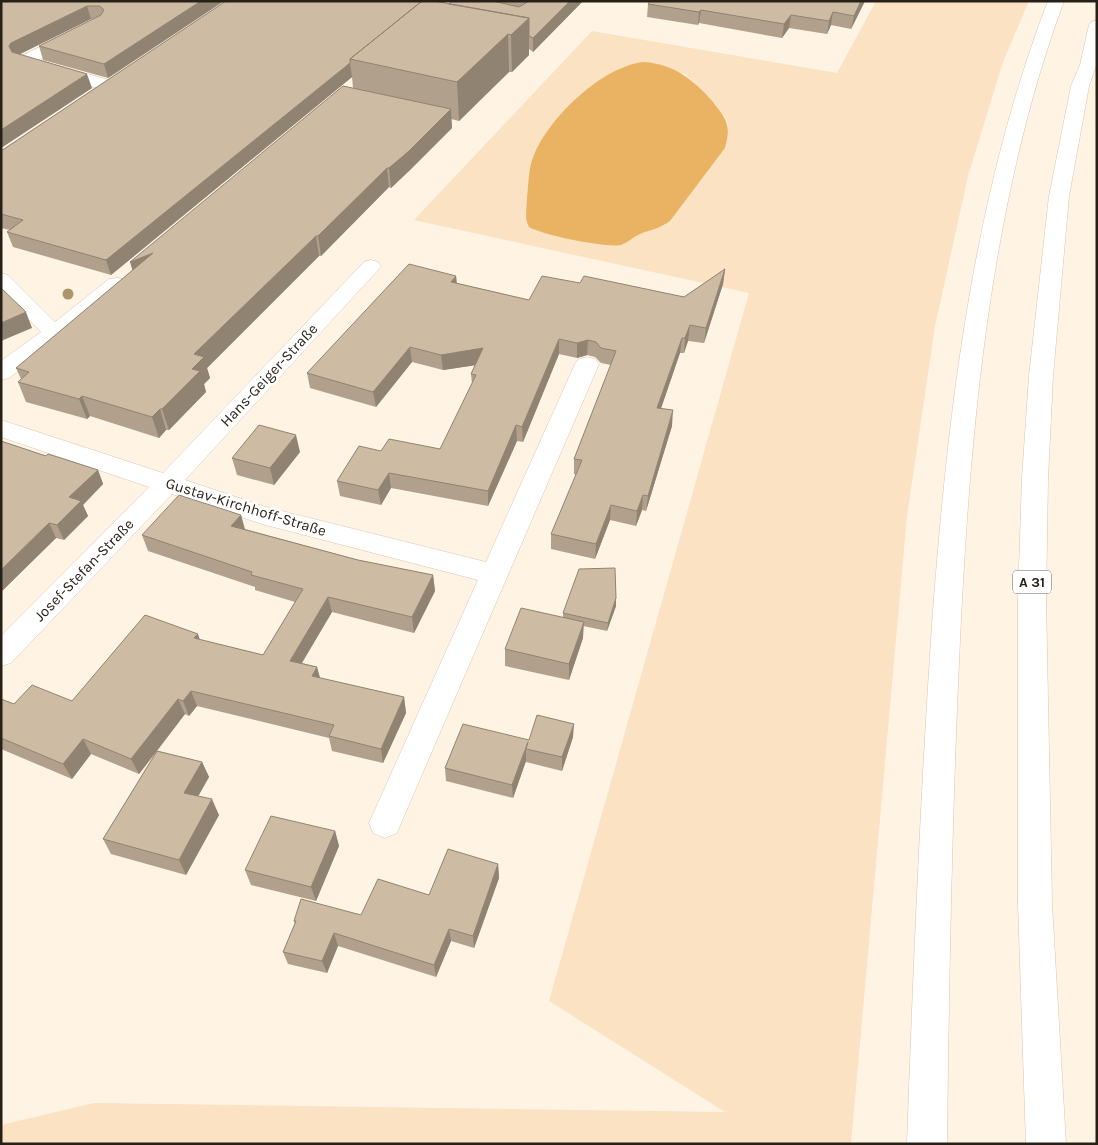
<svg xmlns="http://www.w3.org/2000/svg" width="1098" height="1145" font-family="Karla,sans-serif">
<rect width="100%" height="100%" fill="#fff3e4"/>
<path fill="#fae2c3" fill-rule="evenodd" d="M876,1h153l-26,61 -35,114 -33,150 -28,190 -56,628h-850v-19l93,-22 631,9 -176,-111 200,-708 -335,-73 178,-189 245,42zM638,63l47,11 18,17 22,26 3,8 -3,23 -55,73 -5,4 -26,9 -16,10 -62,-129c22,-23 45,-43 77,-52z"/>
<path fill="#eab263" d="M644,62c30,2 50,18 69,40 5,7 12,14 14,23 2,8 0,15 -2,23l-55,73c-10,8 -22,9 -32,14 -6,3 -11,8 -17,10 -15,3 -79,-10 -92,-18 -5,-9 -2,-20 -2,-30 2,-14 1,-29 7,-42 15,-37 68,-89 110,-93z"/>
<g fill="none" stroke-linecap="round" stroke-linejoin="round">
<g stroke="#d9c6ae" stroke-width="1">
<path id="minor" d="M431,1h28l2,3 -3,3 -5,2 -20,-5z
M73,31l6,2 2,3 -2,3 -41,21 78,22 3,4 -3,4h-12l-87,-26 -2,-3 2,-3z
M371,260l7,2 3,4 -3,4 -193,210 81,27 220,55 89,-198 4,-5 8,-2 8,2 4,5 -198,459 -4,10 -12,5 -12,-5 -4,-10 109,-243 -216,-56 -90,-30 -161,169 -10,3v-30l148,-149 -148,-50v-17l162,53 201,-211z
M1,273l7,2 47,47 54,-43 8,-1 8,1 3,5 -32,28 -87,66 -8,2v-19l40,-29 -40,-41z"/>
</g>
<g stroke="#d9c6ae" stroke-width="1">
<path id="motorway" d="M1048,1h16c-74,200 -94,428 -104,639 -8,168 -11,336 -13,504h-40c6,-169 13,-337 24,-505 15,-212 40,-439 117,-638z
M1097,20v43l-8,23 -20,110 -16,180 -5,102 -2,121 6,305 14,240h-40l-8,-240v-305l4,-121 7,-102 20,-180 22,-110 9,-21 9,-40 2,-3z"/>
</g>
<use href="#minor" fill="#fff" fill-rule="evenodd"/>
<use href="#motorway" fill="#fff" fill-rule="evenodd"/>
</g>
<circle fill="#ae946a" cx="68" cy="294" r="5.5"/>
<path fill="#b1a18c" d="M1,1h223l-116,77 -65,-18 -4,-14 54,-27h-2l-71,35 72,34 -91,60z
M226,1h218l-2,2 7,1 3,-3h131l-50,51 -4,-3v6l-17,17h-3l-50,49 -8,-2 1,9 -42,42 -19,18 -2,-1 -68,69h-2l-112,112 3,10 -6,6 2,8 -37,38h-3l-7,8 -69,-22 -3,3 -61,-17 -8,-20 3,-3 -5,-11 337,-280 -1,-11 -241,198 -98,-28 -6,-15 3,-2 -9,-2v-78l3,-1z
M865,1l-14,28 -20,-4 -4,9 -38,-6 -7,10 -83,-15 -1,2 -51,-8 1,-13z
M725,269l-2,15 -19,59 -16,-2 -4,12h-4l-19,55 11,18 -26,85 -4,-1 -6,16 -26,-6 -15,39 -44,-10v-15l25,-59 -2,-1v-15l37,-94 -10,-2 -6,-6 -8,-2 -10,3 -18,-4 -36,88 -6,-1 -29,65 -97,-18 -10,17 -41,-9 -3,-15 44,-30 59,-2 32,-65 -1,-10 4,-9 -32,5 -31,-8 -36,45 -66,-19 -3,-15 149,-97 1,7 72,17 51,-17 104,14z
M1,441l45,15 52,14 5,14 -20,21 5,11 -24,24 -8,-2 -55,54z
M300,452l-26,33 -37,-10 -5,-17z
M241,515l4,14 113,31 75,15 2,16 -21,42 -82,-21 -30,51 15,4 3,11 84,19 2,16 -23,50 -51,-12 -3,-13 -132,-32 -8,10 -4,-2 -28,37 45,11 7,15 -11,19 21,19 -33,60 -75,-21 -8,-15 54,-88 -18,23 -48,-20 -19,25 -71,-30v-50l13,5 58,-3 128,-61 63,15 32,-53 -40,-12v-3l-107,-36 -6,-16z
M616,606l-9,25 -24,-5v12l-14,42 -64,-14v-17l58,-32v-4z
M573,737l-11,34 -36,-9v-1l-13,37 -67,-17 -1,-13 84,-28z
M335,831l4,15 -23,55 -65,-16 -6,-15z
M498,864l1,14 -25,70 -23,-7 -15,36 -98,-31 -11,27 -39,-9 -5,-12 12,-28 -1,-3 67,-6 68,-20z"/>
<path fill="#908372" d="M201,1h23l-116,77 -4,-14z
M570,1h13l-50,51v-14z
M861,1h4l-14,28 3,-13z
M87,6l4,13 -75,37 -3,4 -4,-14 2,-3z
M701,10l-2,13 -1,2 1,-13z
M833,12l-2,13 -4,9 2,-13z
M791,15l-2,13 -7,10 2,-14z
M529,18v37l-17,17 -1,-37z
M508,34l1,38 -50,49 -2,-39z
M350,63l2,14 -241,198 -5,-15z
M87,74l5,14 -91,60v-18z
M451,109l1,19 -42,42 -19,18 -2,-20z
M387,168l2,19 -68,69 -3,-20z
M316,236l3,20 -112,112 3,10 -6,6 2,8 -37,38 -7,-21 30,-40 2,-15z
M153,253l-17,29 -6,-20z
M725,269l-2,15 -19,59 2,-15z
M456,276l1,15 -6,-9z
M26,312l6,16 -31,13v-18z
M690,325l-2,16 -4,12 1,-15z
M682,338l-2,15 -24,70 1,-15z
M559,339v15l-36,88 -1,-15z
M588,340l-1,15 -10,3v-15z
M410,347l2,15 -36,45 -3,-15z
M483,348l1,16 -41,6 -2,-15z
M82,396l8,20 -3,3 -8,-20z
M160,409l6,21 -7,8 -7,-21z
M673,410l-1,16 -26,85 2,-15z
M516,425l1,16 -29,65v-15z
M296,435l4,17 -26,33 -4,-17z
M98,470l5,14 -20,21 5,11 -24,24 -7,-15 12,-28z
M389,473l2,15 -10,17 -3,-15z
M643,495l-1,15 -6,16 1,-15z
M611,505l-1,15 -15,39 1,-15z
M241,515l4,16 -14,-5z
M49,523l7,15 -55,54v-22z
M433,575l2,16 -21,42 -2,-16z
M328,597l4,15 -38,64 -4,-15z
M616,598v8l-9,25 1,-8z
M584,622l-1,16 -14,42v-16z
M198,634l5,15 -9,-11z
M317,667l4,15 -9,-6z
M191,691l6,15 -8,10 -6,-15z
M404,697l2,16 -23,50 -2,-14z
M178,699l7,15 -46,60 -8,-15z
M574,724l-1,13 -11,34v-14z
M83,739l8,15 -19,25 -9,-15z
M526,749v12l-13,37 -1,-13z
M202,762l7,15 -18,32 -7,-16z
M212,799l7,16 -33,60 -7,-15z
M335,831l4,15 -23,55 -5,-14z
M498,864l1,14 -25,70 -1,-12z
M449,929l2,12 -15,36 -2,-12z
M334,933l4,13 -11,27 -5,-12z"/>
<path fill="#cebba3" stroke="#908372" d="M1,1h200l-97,63 -65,-18 62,-31 3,-5 -4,-4h-13l-76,37 -2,3 3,6 75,22 -86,56z
M226,1h196l-72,58v4l-244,197 -99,-28 16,-12 -22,-6v-64l3,-1z
M422,1h12l95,17 -18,17 -3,-1 -51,48 -107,-23z
M452,1h41l26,6 10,-6h41l-37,37 -4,-2v-18l-80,-14z
M650,1h211l-7,15 -21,-4 -4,9 -38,-6 -7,9 -83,-14 -2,2 -51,-8z
M343,86l108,23 -42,42 -20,17h-2l-69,68h-2l-122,118 10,3 -12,12 8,2 -38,38h-2l-8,8 -70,-21 -3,3 -61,-17 11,-10 -13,-4 137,-115 -23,9z
M409,264l47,12 -5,6 78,18 13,-24 38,7 4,-7 100,21 41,-28 -19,59 -16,-3 -5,13h-3l-25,70 16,2 -25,86 -5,-1 -6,16 -26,-6 -15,39 -45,-10 31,-74 -8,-1 42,-108 -15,-3 -5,-6 -8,-2 -11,3 -18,-4 -37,88 -6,-2 -28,66 -99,-18 -11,17 -41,-9 22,-35 22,5 8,-12 51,10 36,-74 -5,-1 12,-26 -42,7 -31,-8 -37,45 -66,-19z
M1,288l25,24 -25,11z
M259,425l37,10 -26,33 -38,-10z
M1,441l45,15 2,-2 50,16 -29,27 12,4 -24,24 -8,-2 -48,47z
M179,495l62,20 -10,11 127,34 75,15 -21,42 -84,-20 -38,64 27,6 -5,9 92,21 -23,52 -52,-13 5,-11 -143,-34 -8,10 -5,-2 -47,60 -48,-20 -20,25 -62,-26v-39l13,5 18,-19 40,16 73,-86 53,19 -4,4 69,17 40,-66 -52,-14 1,-3 -110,-37z
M615,568l1,30 -8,25 -45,-10 16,-44z
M521,608l63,14 -15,42 -64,-15z
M537,715l37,9 -12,33 -36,-8 2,-7 -16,43 -67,-17 18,-44 66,16z
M157,751l45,11 -18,31 28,6 -33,61 -76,-21z
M271,816l64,15 -24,56 -66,-17z
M448,849l50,15 -25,72 -24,-7 -15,36 -100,-32 -12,28 -39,-9 13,-31h-2l7,-22 60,16 17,-36 51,16z"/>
<g text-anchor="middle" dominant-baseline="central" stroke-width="5" stroke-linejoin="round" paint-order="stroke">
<rect fill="#fff" stroke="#68635d" stroke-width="1" x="1013" y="570.5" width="38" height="23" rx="4"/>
<g font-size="14" font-weight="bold" fill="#272017">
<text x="1032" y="582">A 31</text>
</g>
<g font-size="15" fill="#272017" stroke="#fff">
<text transform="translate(269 375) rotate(-47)">Hans-Geiger-Straße</text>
<text transform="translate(246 507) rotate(17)">Gustav-Kirchhoff-Straße</text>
<text transform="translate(84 570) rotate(-46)">Josef-Stefan-Straße</text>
</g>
</g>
<rect width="1098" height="1145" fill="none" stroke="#272017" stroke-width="5"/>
</svg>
